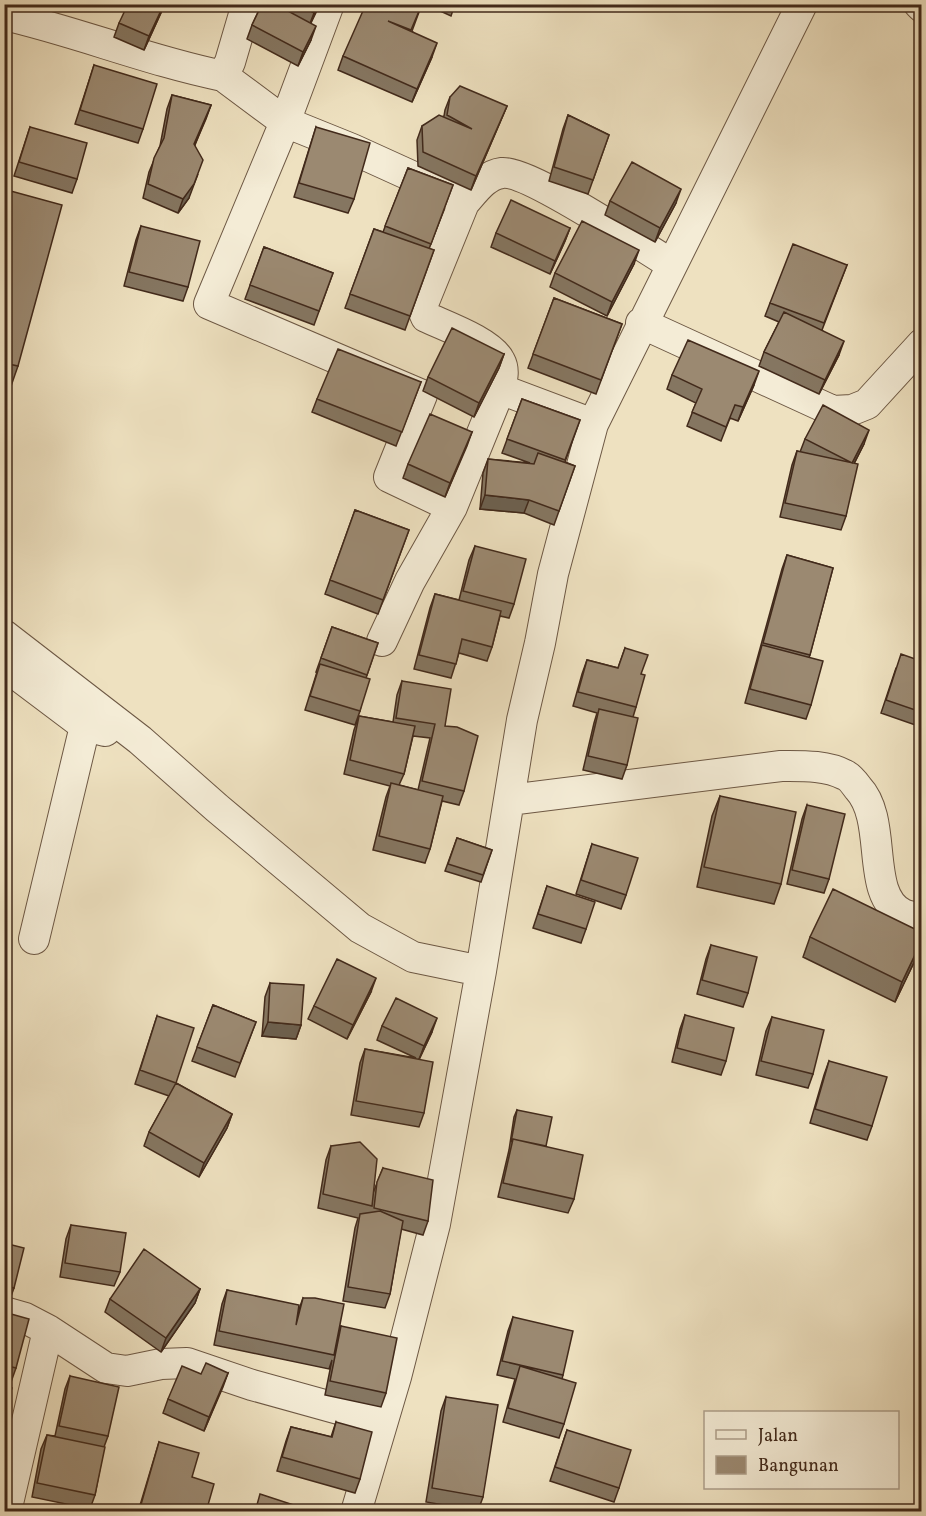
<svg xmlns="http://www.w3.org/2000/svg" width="926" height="1516" font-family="Vollkorn,serif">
<rect width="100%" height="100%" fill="#eee1c0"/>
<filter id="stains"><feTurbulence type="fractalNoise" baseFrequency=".00333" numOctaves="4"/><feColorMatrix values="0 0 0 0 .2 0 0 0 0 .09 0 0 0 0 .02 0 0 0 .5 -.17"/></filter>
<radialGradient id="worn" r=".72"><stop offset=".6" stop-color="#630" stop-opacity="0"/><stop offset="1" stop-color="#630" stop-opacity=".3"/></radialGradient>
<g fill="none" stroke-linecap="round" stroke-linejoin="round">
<g stroke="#6d5844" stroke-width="32">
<path id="street" d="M329,4l-44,118 -76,182 213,91 -33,82 63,30
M919,4l3,3
M4,15c74,17 145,46 219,61l7,-14 17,-58
M223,76l62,46 67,27 99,45 13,9 -41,101v6l3,7c19,9 65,25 74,44 5,9 2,19 0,28l93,35
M464,203c10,-11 21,-28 38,-30 26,-3 141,74 169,91
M641,323l192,88 19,-1 15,-6 55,-60
M4,635l136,105 77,68 143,120 53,29 68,14
M382,641l28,-60 42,-74 48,-118
M4,665l81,61 20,5
M509,800l272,-34c21,0 45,-1 64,9 5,2 10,9 13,13 31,33 6,107 45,126 6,3 13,3 19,4
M34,939l51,-213
M4,1312l21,6 23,12 58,38 21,3 34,-7 26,-1 65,22 130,36
M6,1512l42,-182
M356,1512l40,-135 39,-153 46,-253 41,-251 18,-77 13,-69 40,-150 209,-420"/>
</g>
<use href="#street" stroke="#f4ecd6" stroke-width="30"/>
</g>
<path fill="#857661" stroke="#422a1b" stroke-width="1.5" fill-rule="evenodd" d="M165,4l-21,46 -30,-13 5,-14z
M262,4h58l-9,19v17l-13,26 -51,-27 5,-14z
M422,4l-10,27 20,26 -20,45 -74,-32 5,-14z
M425,4h30l-4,12z
M94,65l49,64 -5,14 -63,-19z
M172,95l39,10 -16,40 -6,53 -11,15 -35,-15 6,-26 11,-26 7,-37z
M450,97l57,9 -36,84 -53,-24 -1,-26 5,-14 22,-10 1,-6z
M568,115l41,20 -21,59 -39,-13 14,-52z
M30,127l47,52 -5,14 -58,-17z
M316,127l38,72 -6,14 -54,-16z
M408,168l45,17 -24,64 5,1 -29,80 -60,-22 29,-79 9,3z
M7,190l11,176 -7,20 -7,-2v-188z
M610,201l66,2 -21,39 -50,-27z
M141,226l47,61 -5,14 -59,-15 12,-46z
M570,228l-5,13 -15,33 -59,-27 5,-14z
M264,247l69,26 -19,52 -69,-26z
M634,264l-27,52 -57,-29 5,-14z
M847,265l-25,65 17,25 -20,39 -60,-28 5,-14 15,-30 -14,-6 5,-13z
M554,298l68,26 -26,70 -68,-26z
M504,354l-5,14 -25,49 -51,-26 5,-14z
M672,375l82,10 -16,36 -8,-3 -9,23 -34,-15 9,-23 -29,-14z
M421,382l-25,64 -84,-34 5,-13z
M921,387v19l-6,-3z
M522,399l58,21 -15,42 10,4 -21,59 -30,-12 -44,-4 3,-36 5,-14 42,4 -28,-10z
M472,432l-27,65 -42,-19 5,-14z
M805,439l59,5 -10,20 -8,52 -5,14 -61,-13 12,-52 5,-14 3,1z
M355,510l54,20 -31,84 -53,-20z
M475,546l39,58 -5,14 -9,-2 -8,31 -5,14 -28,-8 -8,25 -37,-9 16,-61 5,-14 24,6 10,-40z
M787,555l46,13 -24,90 2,47 -5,14 -61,-16 37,-134z
M332,627l46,16 -12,35 -6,33 -5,14 -50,-15 12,-38h-1z
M625,648l16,26 -5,33 -3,10 -6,48 -5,14 -39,-9 11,-47 3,-10 -24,-7 9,-32 5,-14 31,8z
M921,661v66l-40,-14 15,-45z
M402,681l43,45 19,65 -5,14 -17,-4 -12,48 -5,14 -52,-13 13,-53 4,-11 -46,-12 10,-44 5,-14 34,6 4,-27zM413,736l17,2 -12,52 -19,-5 5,-11z
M720,796l61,88 -7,20 -77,-17 15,-71z
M807,805l22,74 -5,14 -37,-9 15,-65z
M457,838l35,12 -11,32 -36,-11z
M592,844l34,51 -5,14 -45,-15z
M547,886l39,43 -5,14 -48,-15z
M810,937l108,17 -23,48 -92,-45z
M711,945l37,48 -5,14 -46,-13 9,-35z
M270,983l31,42 -5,14 -34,-3 3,-39z
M371,992l-24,47 -39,-20 6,-13z
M213,1005l43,17 -21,55 -43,-16z
M685,1015l41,46 -5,14 -49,-13 8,-33z
M157,1016l19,67 56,31 -5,14 -28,49 -55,-31 5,-14 20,-36 -34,-12z
M772,1017l41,57 -5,14 -52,-13 10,-44z
M382,1026l50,6 -13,27 5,54 -5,14 -68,-12 9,-52 5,-14 51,9 -39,-18z
M829,1061l43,65 -5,14 -57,-17 14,-48z
M517,1110l29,36 28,53 -6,14 -70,-16 11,-47 5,-33z
M331,1146l42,47 10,-25 45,53 -5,14 -22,-6 -11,65 -5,14 -42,-7 12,-73 3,-10 -40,-10 8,-48z
M71,1225l49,47 -6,14 -54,-9 6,-38z
M4,1229l10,59 -5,14 -5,-1z
M200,1289l-5,14 -34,49 -56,-40 5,-13z
M227,1290l71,22 5,-14 35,39 3,-11 45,67 -5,14 -56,-12 7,-35 -3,9 -115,-24 8,-41z
M4,1312l12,56 -5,14 -7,-2z
M513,1317l50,58 -1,4 2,45 -5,14 -56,-16 12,-43 -18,-4 11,-44z
M228,1373l-24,58 -41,-18 5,-14z
M70,1376l38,60 -4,11 -9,48 -5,14 -58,-12 9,-48 6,-14 8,1 10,-47z
M446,1397l37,100 -5,14 -52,-9 15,-91z
M336,1422l24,57 -5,14 -78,-22 9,-30 5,-14 40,10z
M567,1430l52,58 -5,14 -64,-21z
M159,1442l33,35 14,35h-68z"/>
<path fill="#6c604f" stroke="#422a1b" stroke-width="1.5" d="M164,4h1l-21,46 5,-14z
M318,4h2l-11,22 5,-13z
M316,26l-5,14 -13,26 5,-14z
M437,43l-5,14 -20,45 5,-13z
M211,105l-5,14 -17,39 5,-14z
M507,106l-36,84 5,-14z
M198,174l-9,24 -11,15 5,-14z
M681,189l-5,14 -21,39 5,-14z
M570,228l-5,13 -15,33 5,-13z
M639,250l-5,14 -27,52 5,-14z
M844,341l-5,14 -20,39 6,-14z
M504,354l-5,14 -25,49 5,-14z
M759,371l-5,14 -16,36 5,-14z
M869,430l-5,14 -17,33 5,-14z
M472,432l-5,14 -22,51 5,-14z
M485,495l44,5 -5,13 -44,-4z
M921,942l-3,12 -23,48 7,-20z
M376,978l-5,14 -24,47 6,-14z
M437,1018l-5,14 -13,28 5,-14z
M268,1022l33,3 -5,14 -34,-3z
M232,1114l-5,14 -28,49 5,-14z
M200,1289l-5,14 -34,49 5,-14z
M228,1373l-5,14 -19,44 5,-14z"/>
<path fill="#9b8971" stroke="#422a1b" stroke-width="1.5" d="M128,4h36l-15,32 -30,-13z
M262,4h13l41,22 -13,26 -51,-27z
M298,4h20l-4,9z
M366,4h56l-11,26 -23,-9 49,22 -20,46 -74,-33z
M4,27l6,2 -6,13z
M94,65l63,19 -14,45 -63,-19z
M460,86l47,20 -31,70 -53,-24 -1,-26 17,-11 33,14 -25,-14 3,-18z
M172,95l39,10 -17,39 9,16 -9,24 -11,15 -35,-15 6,-26 10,-20z
M568,115l41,20 -16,45 -39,-13z
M30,127l57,16 -10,36 -58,-17z
M316,127l54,16 -16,56 -55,-16z
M632,162l49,27 -21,39 -50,-27z
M408,168l45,17 -22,59 -46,-18z
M7,190l55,15 -44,161 -14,-3v-165z
M511,200l59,28 -15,33 -59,-28z
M582,221l57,29 -27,52 -57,-29z
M141,226l59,15 -12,46 -59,-15z
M374,229l60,21 -24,66 -60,-22z
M793,244l54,21 -23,58 -54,-20z
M264,247l69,26 -14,38 -69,-26z
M554,298l68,26 -21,56 -68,-26z
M784,312l60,29 -19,39 -61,-28z
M452,328l52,26 -25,49 -51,-26z
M688,340l71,31 -16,36 -8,-2 -9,22 -34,-15 10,-23 -30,-14z
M338,349l83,33 -19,50 -85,-33z
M522,399l58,21 -15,40 -58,-21z
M823,405l46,25 -17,33 -47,-24z
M430,414l42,18 -22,51 -42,-19z
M797,451l61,13 -12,52 -61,-13z
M538,453l37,13 -16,45 -30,-11 -44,-5 3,-36 46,5z
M355,510l54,20 -26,70 -53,-20z
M475,546l51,13 -12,45 -51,-13z
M787,555l46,13 -23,87 -47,-12z
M435,594l66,17 -9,36 -30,-8 -6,25 -37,-9z
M332,627l46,16 -11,32 -46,-17z
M762,645l61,16 -12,44 -61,-16z
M625,648l23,7 -7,19 4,1 -9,32 -58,-15 9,-32 31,8z
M901,654l20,7v51l-35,-12z
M320,664l50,15 -10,32 -50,-15z
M402,681l49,8 -6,37 12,1 21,9 -14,55 -42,-10 13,-57 -39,-6z
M599,709l39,9 -11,47 -39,-9z
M359,716l56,10 -11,48 -54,-14z
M391,783l52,13 -13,53 -51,-13z
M720,796l76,16 -15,72 -77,-17z
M807,805l38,9 -16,65 -37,-9z
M457,838l35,12 -9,25 -35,-11z
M592,844l46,14 -12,37 -45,-15z
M547,886l48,16 -9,27 -48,-15z
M833,889l88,43v10l-19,40 -92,-45z
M711,945l46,12 -9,36 -46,-13z
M337,959l39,19 -23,47 -39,-19z
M270,983l34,2 -3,40 -33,-3z
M396,998l41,20 -13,28 -42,-20z
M213,1005l43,17 -16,41 -43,-16z
M685,1015l49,13 -8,33 -49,-13z
M157,1016l37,12 -18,55 -36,-13z
M772,1017l52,13 -11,44 -52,-13z
M365,1049l68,13 -9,51 -68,-12z
M829,1061l58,16 -15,49 -57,-17z
M176,1083l56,31 -28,49 -55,-31z
M517,1110l35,7 -6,29 -33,-7 -2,3z
M513,1139l70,16 -9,44 -71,-16z
M360,1142l17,17 -5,47 -49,-12 8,-48z
M383,1168l50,12 -5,41 -54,-13 3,-26z
M380,1211l23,10 -13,73 -42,-7 12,-73z
M71,1225l55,8 -6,39 -55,-9z
M4,1229l7,1 -3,14 16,4 -10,40 -10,-2z
M144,1249l56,40 -34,49 -56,-39z
M227,1290l72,15 -3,20 7,-27h12l29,6 -10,51 -115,-24z
M4,1312l25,7 -13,49 -12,-3z
M513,1317l60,14 -10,44 -61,-14z
M341,1326l56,12 -11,55 -56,-12z
M206,1363l22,10 -19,44 -41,-18 14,-33 19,8z
M520,1366l56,17 -12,41 -56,-16z
M70,1376l49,11 -11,49 -49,-10z
M4,1385l8,3 -8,24z
M446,1397l52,8 -15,92 -51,-9z
M336,1422l36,10 -12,47 -78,-22 9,-30 41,10z
M567,1430l64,20 -12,38 -64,-21z
M47,1435l58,12 -10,48 -58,-12z
M159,1442l40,11 -7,24 22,7 -8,28h-53l-13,-4z
M260,1494l46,15v3h-51z"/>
<rect width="926" height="1516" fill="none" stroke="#eee1c0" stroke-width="24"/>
<rect x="6" y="6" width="914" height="1504" fill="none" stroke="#422a1b" stroke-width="3"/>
<rect x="12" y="12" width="902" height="1492" fill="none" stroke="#422a1b" stroke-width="1.5"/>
<rect x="704" y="1411" width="195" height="78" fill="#f4ecd6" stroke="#ad9e8b" stroke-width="1.5"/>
<rect x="716" y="1430" width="30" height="9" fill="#f4ecd6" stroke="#ad9e8b" stroke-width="1.5"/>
<text x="758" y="1441" font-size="18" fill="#422a1b">Jalan</text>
<rect x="716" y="1456" width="30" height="18" fill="#9b8971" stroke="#ad9e8b" stroke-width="1.5"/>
<text x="758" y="1471" font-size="18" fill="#422a1b">Bangunan</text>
<rect width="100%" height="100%" filter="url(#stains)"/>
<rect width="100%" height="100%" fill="url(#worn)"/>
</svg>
